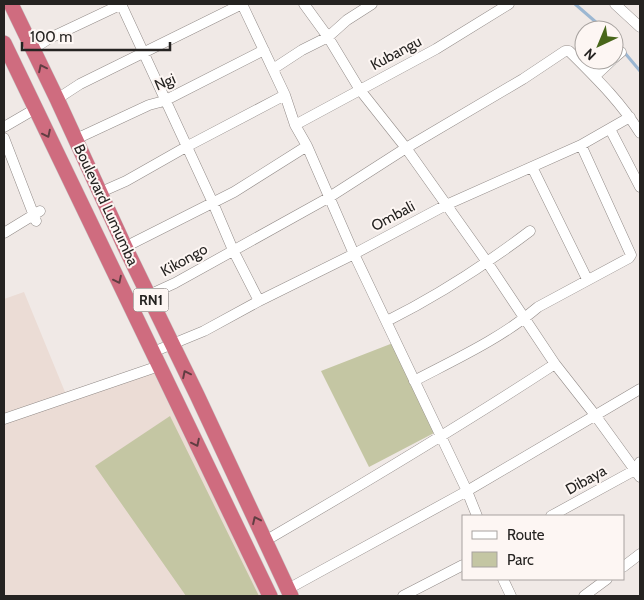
<svg xmlns="http://www.w3.org/2000/svg" width="644" height="600" font-family="Cabin,sans-serif">
<rect width="100%" height="100%" fill="#f0e9e6"/>
<path fill="#ebdcd5" d="M24,292l41,100 86,-25 111,229h-258v-297z"/>
<path fill="#c4c6a3" d="M393,343l41,90 -65,34 -48,-96z
M170,416l89,180h-73l-91,-130z"/>
<g fill="none" stroke-linecap="round" stroke-linejoin="round">
<path stroke="#9cb7d2" stroke-width="3" d="M575,4l30,26
M614,40l26,31"/>
<g stroke="#928b88" stroke-width="11">
<path id="minor" d="M121,4l92,199 20,47 26,51
M242,4l43,91 10,30 12,21 47,108 113,237 10,25
M304,4l24,33 32,53 46,58 81,114 68,102 40,51 45,62
M615,4l25,23
M33,49l17,-11 72,-34
M614,58l7,-6
M273,69l29,-19 26,-13 19,-17 25,-16
M595,76l17,-16
M57,99l23,-15 162,-80
M295,125l141,-76 73,-45
M4,127l31,-18
M610,129l30,58
M4,138l32,83
M76,139l73,-34 15,-4 100,-51
M532,167l55,112
M101,192l25,-11 60,-34 99,-52
M4,233l36,-22
M125,247l109,-55 73,-46
M149,295l26,-12 153,-85 78,-50 117,-69 42,-28h4c26,26 52,51 71,82
M387,321c50,-25 98,-56 143,-90
M153,352l51,-21 55,-30 95,-47 92,-49 135,-60 49,-28
M414,381c42,-22 88,-43 124,-74l91,-49 2,-3 -50,-110
M4,419l155,-53
M551,516l84,-46 5,-8
M265,541c98,-57 195,-115 290,-177
M623,567l17,-13
M503,579l8,17
M288,589l179,-98 173,-102
M403,596l60,-31
M584,596l23,-17"/>
</g>
<g stroke="#c6c6c5" stroke-width="16">
<path id="highway" d="M11,4l46,95 68,148 72,148 94,201
M4,43l266,553"/>
</g>
<use href="#minor" stroke="#fff" stroke-width="10"/>
<use href="#highway" stroke="#cf6c7f" stroke-width="15"/>
</g>
<defs><path id="oneway-chevron" d="M-2-3.5L2.5 0L-2 3.5" fill="none" stroke-width="1.6" stroke-linecap="round" stroke-linejoin="round" transform="scale(1.25)"/></defs>
<g stroke="#603d42">
<use href="#oneway-chevron" transform="translate(42 68) rotate(-116)"/>
<use href="#oneway-chevron" transform="translate(47 134) rotate(64)"/>
<use href="#oneway-chevron" transform="translate(118 280) rotate(64)"/>
<use href="#oneway-chevron" transform="translate(186 374) rotate(-116)"/>
<use href="#oneway-chevron" transform="translate(196 443) rotate(64)"/>
<use href="#oneway-chevron" transform="translate(256 520) rotate(-115)"/>
</g>
<g text-anchor="middle" dominant-baseline="central" stroke-width="4" stroke-linejoin="round" paint-order="stroke">
<rect fill="#fdf6f3" stroke="#666260" stroke-width="1" x="133.5" y="288.5" width="35" height="23" rx="4"/>
<g font-size="14" font-weight="bold" fill="#252321">
<text x="151" y="300">RN1</text>
</g>
<g font-size="15" fill="#252321" stroke="#fdf6f3">
<text transform="translate(396 53) rotate(-28)">Kubangu</text>
<text transform="translate(165 82) rotate(-23)">Ngi</text>
<text transform="translate(106 205) rotate(65)">Boulevard Lumumba</text>
<text transform="translate(393 216) rotate(-28)">Ombali</text>
<text transform="translate(184 260) rotate(-29)">Kikongo</text>
<text transform="translate(586 480) rotate(-29)">Dibaya</text>
</g>
</g>
<rect width="644" height="600" fill="none" stroke="#252321" stroke-width="10"/>
<rect x="462" y="515" width="162" height="65" fill="#fdf6f3" stroke="#a7a29f"/>
<rect x="472" y="531" width="25" height="8" fill="#ffffff" stroke="#a7a29f"/>
<text x="507" y="540" font-size="15" fill="#252321">Route</text>
<rect x="472" y="552" width="25" height="15" fill="#c4c6a3" stroke="#a7a29f"/>
<text x="507" y="565" font-size="15" fill="#252321">Parc</text>
<g transform="translate(599 45) rotate(224)"><circle r="24" fill="#fdf6f3" stroke="#a7a29f"/>
<path d="M0-4L9 19L0 12L-9 19Z" fill="#48661a"/>
<text y="-8" font-size="14" font-weight="bold" text-anchor="middle" fill="#252321">N</text>
</g>
<path d="M22 42v8h148v-8" fill="none" stroke="#252321" stroke-width="2.5"/>
<text x="30" y="42" font-size="15" fill="#252321" stroke="#fdf6f3" stroke-width="4" paint-order="stroke">100 m</text>
</svg>
